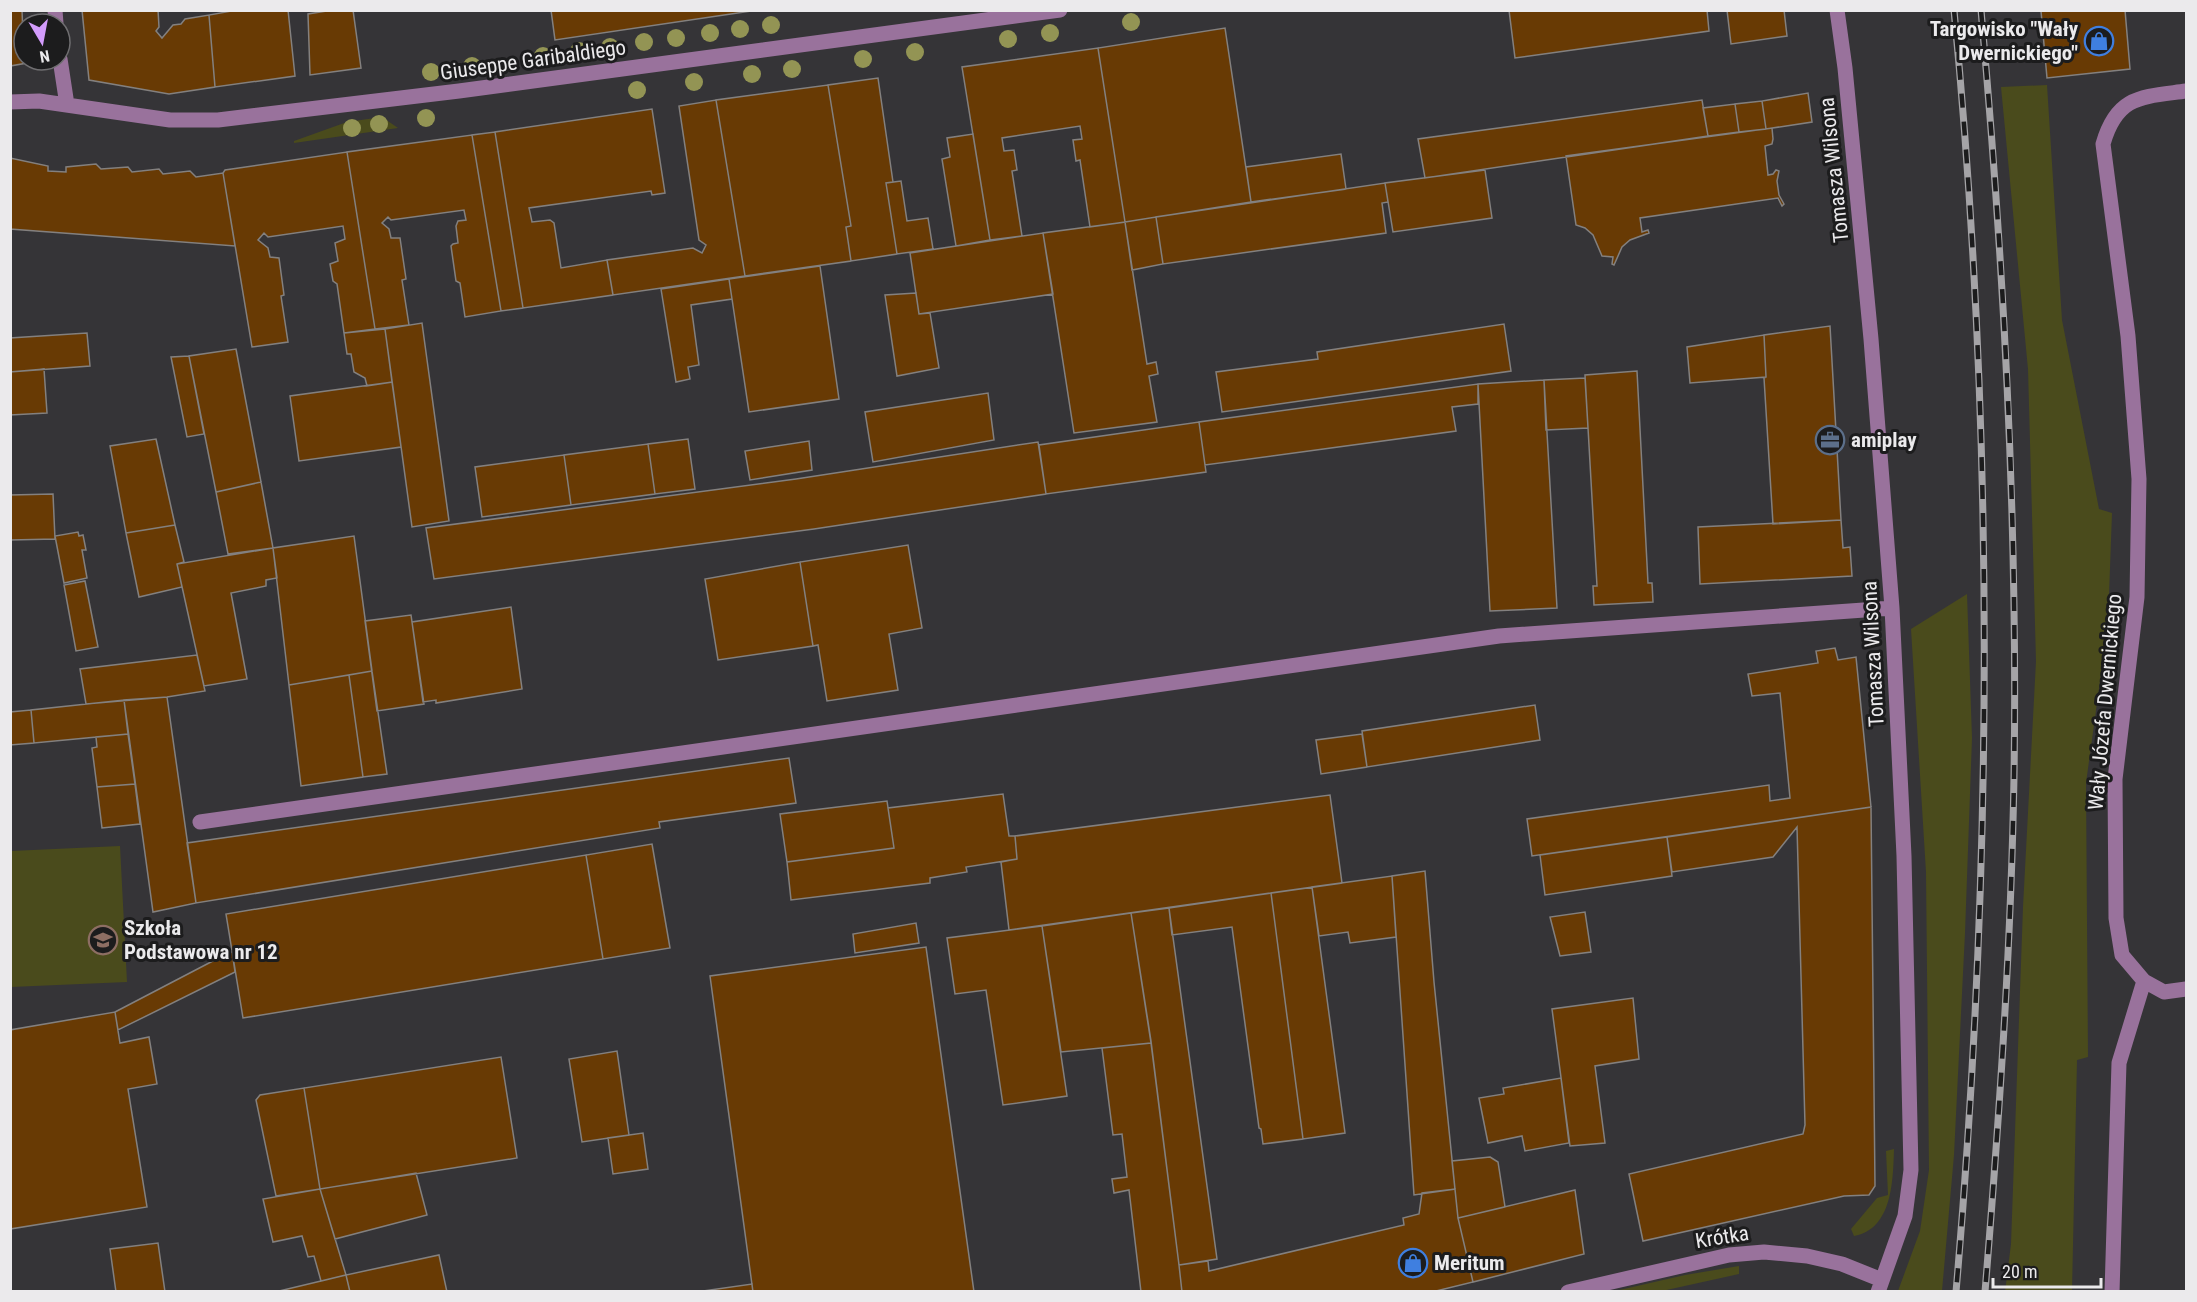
<svg xmlns="http://www.w3.org/2000/svg" width="2197" height="1302" font-family="'Roboto Condensed',sans-serif">
<rect width="100%" height="100%" fill="#353437"/>
<path fill="#4a4b1c" d="M2047,85l15,235 37,189 13,4 -4,110 -22,160 2,274 -11,3 -5,231 -67,1 6,-48 12,-337 13,-246 -8,-292 -27,-282z
M382,117l16,11 -104,15v-2l53,-19z
M1967,594l5,144 -7,195 -11,222 -12,136h-44l22,-60 9,-61 -3,-298 -15,-243z
M120,846l7,136 -116,5v-136z
M1894,1149c-1,30 -1,80 -40,87l-3,-7 26,-31 11,-3 -2,-44z
M1739,1266v8l-77,17h-47l70,-16z"/>
<path fill="#683a04" stroke="#83807f" stroke-width="1.5" d="M10,10h12l2,50h3v3l-17,3z
M82,10h76l1,17 -3,4 6,7 11,-13 8,-1 4,-5 24,-4 6,72 -46,7 -80,-14z
M237,10h51l7,66 -80,11 -6,-72z
M333,10h20l8,58 -51,7 -2,-61z
M551,10h207l-203,30z
M1509,10h198l2,21 -194,27z
M1727,10h57l3,26 -56,8z
M2125,10l5,59 -83,9 -6,-67z
M1225,28l26,174 -126,20 -27,-174z
M1098,48l27,174 -35,5 -10,-67 -4,1 -3,-21 9,-1 -2,-13 -78,12 2,13 10,-1 3,20 -5,1 10,65 -32,4 -28,-173z
M878,78l15,104 -7,1 11,71 -46,7 -5,-34 5,-1 -23,-141z
M828,85l23,141 -5,1 5,34 -106,15 -29,-176z
M1808,93l4,29 -46,7 -4,-28z
M716,100l29,176 -132,19 -6,-35 86,-12 9,5 4,-8 -7,-5 -20,-134z
M1702,100l6,36 -283,42 -7,-39z
M1762,101l4,28 -27,3 -4,-28z
M1735,104l4,28 -31,4 -5,-28z
M652,109l13,84 -13,2 -1,-4 -122,17 3,14 18,-2 4,3 7,45 46,-8 6,35 -90,13 -28,-176z
M1772,128l1,11 -1,5 -7,2 3,29 5,-1 3,-4 3,1 -2,10 2,14 5,9 -2,2 -4,-8 -138,20 2,14 6,-2 1,3 -19,7 -8,7 -8,18 -2,-1 1,-7 -11,-1 -9,-21 -8,-7 -9,-3 -10,-69z
M495,132l28,176 -22,3 -29,-176z
M973,134l17,106 -34,6 -14,-87 8,-2 -3,-19z
M472,135l29,176 -36,6 -5,-34 -4,-2 -5,-35 2,-2 5,-1 -2,-17 2,-5 8,-1 -2,-10 -73,10 -3,-3 -6,6 7,6 2,9h9l6,41 -4,1 7,45 -34,4 -28,-177z
M347,152l28,177 -31,4 -7,-49 -4,-3 -3,-17 8,-3 -3,-18 10,-4 -2,-13 -75,11 -4,-4 -6,7 10,8 2,9 9,1 5,37 -3,1 7,46 -36,5 -29,-174 2,-3z
M1341,154l5,35 -95,13 -5,-35z
M10,158l38,8v5l18,1v-5l30,-3 5,5 27,-2 4,5 27,-3 4,5 27,-3 6,6 27,-4 12,73 -225,-17z
M1485,170l7,48 -99,14 -8,-49z
M901,181l6,40 21,-3 5,31 -36,5 -11,-71z
M1385,183l3,19 -6,1 4,30 -223,31 -7,-47z
M1156,217l7,47 -31,6 -7,-48z
M1125,222l22,142 9,-2 2,12 -9,2 8,46 -83,11 -31,-200z
M1043,233l10,61 -134,20 -9,-61z
M820,266l19,133 -90,13 -20,-133z
M729,279l3,20 -41,6 8,60 -11,2 2,12 -14,3 -15,-93z
M916,293l3,21 11,-1 9,55 -42,8 -12,-81z
M422,323l27,198 -37,6 -27,-198z
M1504,324l7,47 -289,41 -6,-40 102,-13 -1,-7z
M1830,326l11,194 -68,4 -9,-146 2,-1 -2,-42z
M385,329l7,53 -25,4 -2,-8 -11,-6 -3,-18h-4l-3,-21z
M87,333l3,33 -80,6v-34z
M1764,335l2,42 -76,6 -3,-36z
M236,349l25,133 -45,10 -27,-136z
M189,356l15,78 -17,3 -16,-80z
M44,369l3,44 -37,2v-43z
M1637,371l11,212h4l1,19 -59,3 -1,-19h4l-12,-211z
M1585,378l3,50 -42,2 -2,-50z
M1544,380l13,228 -67,3 -12,-227z
M392,382l9,65 -102,14 -9,-65z
M1478,384v20l-26,3 4,24 -251,34 -6,-43z
M988,393l6,47 -121,22 -8,-50z
M1199,422l7,50 -160,22 -7,-49z
M156,439l19,86 -49,8 -16,-87z
M688,439l7,50 -40,5 -7,-50z
M809,441l3,29 -62,10 -5,-29z
M1038,442l8,52 -232,35 -380,50 -8,-51 370,-49z
M648,444l7,50 -84,11 -7,-50z
M564,455l7,50 -89,12 -7,-50z
M261,482l12,66 -45,6 -12,-62z
M53,494l2,45 -45,1v-45z
M1841,520l2,28 7,-1 2,29 -152,8 -2,-57z
M175,525l9,37 -7,2 5,23 -43,10 -13,-64z
M78,532l1,4 4,-1 3,15h-4l5,28 -23,5 -9,-47z
M354,536l18,135 -83,14 -16,-137z
M908,545l14,83 -33,6 9,56 -71,11 -9,-56 -5,1 -13,-84z
M273,548l4,30 -11,2v6l-35,7 16,86 -43,7 -27,-122z
M800,562l13,84 -95,14 -13,-81z
M85,581l13,66 -22,4 -12,-66z
M511,607l11,82 -86,14v-3l-13,2 -11,-80z
M411,615l13,89 -47,7 -12,-90z
M1835,648l3,12 18,-3 15,150 -339,49 -5,-37 242,-34 1,16 20,-3 -10,-105 -28,3 -4,-22 70,-11 -2,-12z
M197,655l8,36 -38,6 -81,7 -6,-35z
M372,671l15,103 -24,3 -14,-102z
M349,675l14,102 -62,9 -12,-101z
M167,697l29,206 -43,9 -29,-212z
M124,700l4,34 -94,9 -3,-33z
M1535,705l5,35 -173,27 -5,-36z
M31,710l3,33 -24,2v-33z
M128,734l7,50 -38,3 -5,-39 5,-1 -1,-10z
M1362,734l5,33 -46,7 -5,-34z
M789,758l7,45 -137,19 1,6 -464,75 -9,-60z
M135,784l5,40 -38,4 -5,-41z
M1003,794l6,42h6l2,23 -51,8 1,5 -37,6v5l-139,17 -4,-38 107,-14 -6,-40z
M1330,795l12,88 -333,47 -8,-68 16,-3 -2,-23z
M887,801l7,47 -107,14 -7,-48z
M1871,807l4,379 -6,9 -25,1 -201,45 -14,-67 174,-40 2,-9 -8,-298 -24,30 -101,15 -5,-35z
M1667,837l5,39 -127,19 -5,-40z
M652,844l18,104 -67,11 -17,-104z
M586,855l17,104 -360,59 -17,-104z
M1425,871l9,111 21,207 -41,6 -22,-319z
M1392,876l4,61 -46,6 -2,-11 -29,4 -7,-49z
M1312,887l33,246 -42,6 -32,-246z
M1271,893l32,246 -40,5 -2,-15 -2,-1 -27,-201 -60,8 -3,-27z
M1169,908l48,351 -38,6 -28,-224 -20,-128z
M1585,912l6,40 -31,4 -10,-39z
M1131,913l20,130 -90,9 -19,-126z
M916,923l3,20 -64,10 -2,-19z
M1042,926l25,170 -64,9 -17,-115 -31,4 -8,-56z
M926,947l48,345h-221l-43,-316z
M232,951l3,21 -117,58 -3,-18z
M1633,998l6,61 -44,7 10,77 -35,3 -18,-137z
M115,1012l5,31 29,-6 8,47 -29,5 19,118 -137,22v-199z
M1151,1043l28,222 3,27h-41l-12,-102 -15,3 -2,-14 15,-2 -5,-43 -9,1 -11,-87z
M617,1051l12,84 -47,7 -13,-83z
M501,1057l16,101 -197,31 -16,-101z
M1561,1078l8,65 -44,8 -3,-15 -34,7 -9,-45 25,-4 -1,-6z
M304,1088l16,101 -44,7 -20,-96 4,-5z
M643,1133l5,36 -35,5 -5,-36z
M1490,1157l8,5 7,45 -47,11 -6,-57z
M416,1173l11,42 -92,24 -15,-50z
M320,1189l26,86 -25,6 -7,-25 -6,1 -6,-21 -29,6 -10,-43z
M1455,1189l3,29 15,64 -41,10h-250l-3,-27 29,-4 1,10 195,-46 -1,-7 16,-4 3,-21z
M1575,1190l9,64 -111,28 -15,-64z
M158,1243l7,49h-49l-6,-43z
M439,1255l8,37h-97l-4,-17z
M346,1275l4,17h-75l46,-11z
M752,1284l1,8h-57z"/>
<g fill="none" stroke-linecap="round" stroke-linejoin="round">
<path stroke="#99729c" stroke-width="15" d="M55,10l1,14
M1837,10l8,58 26,271 21,269 12,248 7,314 -6,46 -27,76
M60,59l7,46
M2186,91c-44,6 -69,4 -83,53l25,192 11,143 -2,118 -22,182 1,139 6,37 22,26 20,11 22,-3
M10,102l29,-1 131,19h48l241,-29 601,-81
M200,822l1299,-186 393,-28
M1568,1292l161,-37 35,-3 43,4 35,8 40,16
M2112,1292l7,-229 25,-82"/>
<g stroke="#a5a4a7" stroke-width="7">
<path id="rail" d="M1954,10c41,426 39,855 2,1282
M1981,10c23,256 37,510 33,767 -3,172 -15,343 -29,515"/>
</g>
<use href="#rail" stroke="#1c1c1d" stroke-width="4.5" stroke-dasharray="14" stroke-linecap="butt"/>
</g>
<g fill="#939454">
<circle cx="1131" cy="22" r="9"/>
<circle cx="771" cy="25" r="9"/>
<circle cx="740" cy="29" r="9"/>
<circle cx="710" cy="33" r="9"/>
<circle cx="1050" cy="33" r="9"/>
<circle cx="676" cy="38" r="9"/>
<circle cx="1008" cy="39" r="9"/>
<circle cx="644" cy="42" r="9"/>
<circle cx="610" cy="47" r="9"/>
<circle cx="579" cy="51" r="9"/>
<circle cx="915" cy="52" r="9"/>
<circle cx="543" cy="56" r="9"/>
<circle cx="863" cy="59" r="9"/>
<circle cx="472" cy="66" r="9"/>
<circle cx="792" cy="69" r="9"/>
<circle cx="431" cy="72" r="9"/>
<circle cx="752" cy="74" r="9"/>
<circle cx="694" cy="82" r="9"/>
<circle cx="637" cy="90" r="9"/>
<circle cx="426" cy="118" r="9"/>
<circle cx="379" cy="124" r="9"/>
<circle cx="352" cy="128" r="9"/>
</g>
<defs>
<g id="shop-ring" transform="scale(1.5)"><circle r="9.5" fill="#1c1c1d" stroke="#3f7fe0" stroke-width="1.5"/><path d="M-5-2.5h2.3a2.7 3.5 0 0 1 5.4 0H5L5.5 6h-11ZM-1.5-2.5h3a1.5 2.3 0 0 0-3 0Z" fill="#3f7fe0"/></g>
<g id="office-ring" transform="scale(1.5)"><circle r="9.5" fill="#1c1c1d" stroke="#5c6f8a" stroke-width="1.5"/><path d="M-6-3h4V-5.5h4V-3h4V5H-6ZM-1-4.5V-3h2v-1.5ZM-6 0V1H6V0Z" fill="#5c6f8a"/></g>
<g id="school-ring" transform="scale(1.5)"><circle r="9.5" fill="#1c1c1d" stroke="#8d6e63" stroke-width="1.5"/><path d="M0-5L7-2L0 1L-7-2ZM-4 1L0 2.5L4 1V4Q0 6-4 4Z" fill="#8d6e63"/></g>
</defs>
<g fill-rule="evenodd">
<use href="#shop-ring" x="2099" y="41"/>
<use href="#office-ring" x="1830" y="440"/>
<use href="#school-ring" x="103" y="940"/>
<use href="#shop-ring" x="1413" y="1263"/>
</g>
<g text-anchor="middle" dominant-baseline="central" stroke-width="6" stroke-linejoin="round" paint-order="stroke">
<g font-size="21" font-weight="bold" fill="#ebeaec" stroke="#1c1c1d" text-anchor="start">
<text x="2078" y="29" text-anchor="end">Targowisko "Wały<tspan x="2078" dy="24">Dwernickiego"</tspan></text>
<text x="1851" y="440">amiplay</text>
<text x="124" y="928">Szkoła<tspan x="124" dy="24">Podstawowa nr 12</tspan></text>
<text x="1434" y="1263">Meritum</text>
</g>
<g font-size="21" fill="#ebeaec" stroke="#1c1c1d">
<text transform="translate(533 60) rotate(-8)">Giuseppe Garibaldiego</text>
<text transform="translate(1834 170) rotate(-96)">Tomasza Wilsona</text>
<text transform="translate(1873 654) rotate(-93)">Tomasza Wilsona</text>
<text transform="translate(2105 702) rotate(-85)">Wały Józefa Dwernickiego</text>
<text transform="translate(1722 1237) rotate(-9)">Krótka</text>
</g>
</g>
<rect width="2197" height="1302" fill="none" stroke="#ebeaec" stroke-width="24"/>
<g transform="translate(42 42) rotate(170)"><circle r="28" fill="#1c1c1d" stroke="#6f6e70" stroke-width="1.5"/>
<path d="M0-4.5L10 22L0 15L-10 22Z" fill="#d39cfc"/>
<text y="-9" font-size="16" font-weight="bold" text-anchor="middle" fill="#ebeaec">N</text>
</g>
<path d="M1993 1278v9h108v-9" fill="none" stroke="#ebeaec" stroke-width="3"/>
<text x="2002" y="1278" font-size="18" fill="#ebeaec" stroke="#1c1c1d" stroke-width="4.5" paint-order="stroke">20 m</text>
</svg>
